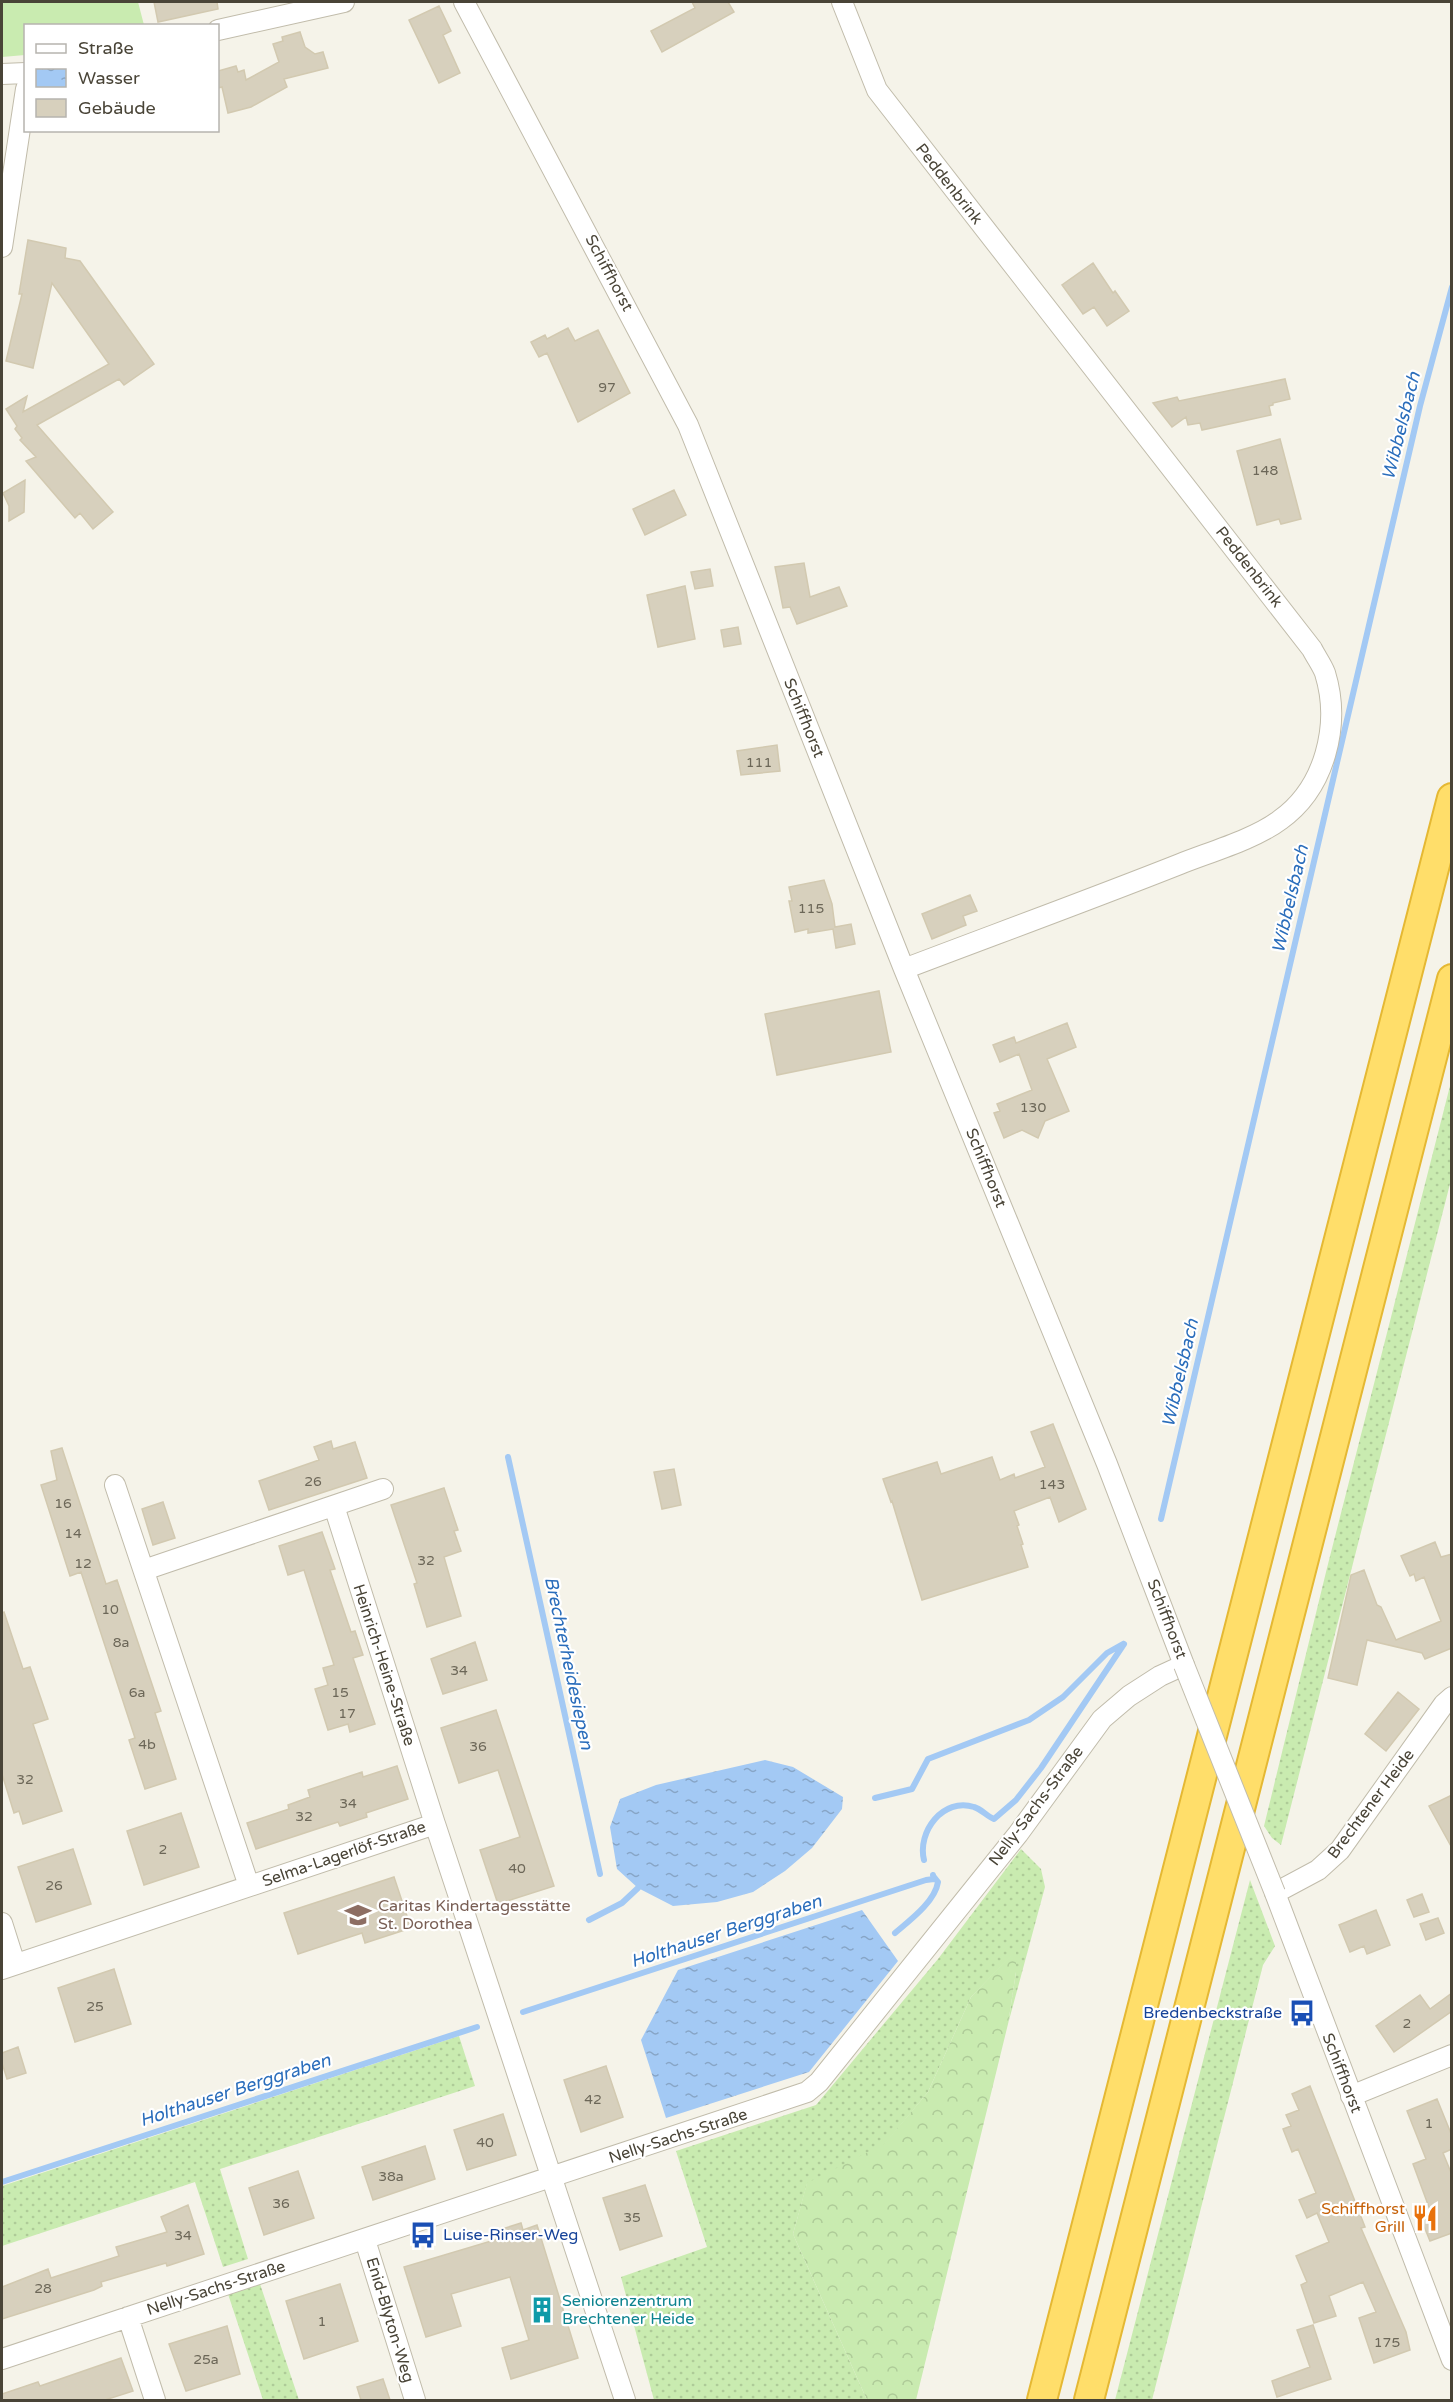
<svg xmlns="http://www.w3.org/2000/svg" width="1453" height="2402" font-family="'Varela Round',sans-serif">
<defs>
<pattern id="grass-dots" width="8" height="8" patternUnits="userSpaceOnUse" patternTransform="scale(1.5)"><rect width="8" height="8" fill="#c9ebb0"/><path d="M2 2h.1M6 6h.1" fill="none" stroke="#aecb98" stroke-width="1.8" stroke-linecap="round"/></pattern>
<pattern id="forest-crowns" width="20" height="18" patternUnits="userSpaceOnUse" patternTransform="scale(1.5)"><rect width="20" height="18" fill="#c9ebb0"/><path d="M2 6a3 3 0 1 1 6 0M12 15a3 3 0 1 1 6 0" fill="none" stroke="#aecb98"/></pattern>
<pattern id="water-ripples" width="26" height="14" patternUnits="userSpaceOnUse" patternTransform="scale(1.5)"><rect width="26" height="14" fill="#a3c9f4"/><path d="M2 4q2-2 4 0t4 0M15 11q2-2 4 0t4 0" fill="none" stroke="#87a5c6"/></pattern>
</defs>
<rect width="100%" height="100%" fill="#f5f3e9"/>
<path fill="url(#grass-dots)" d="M1451,1082v98l-170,665 -9,-7 -8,-12 63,-258z
M1021,1849l20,20 4,18 -37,137 8,-52v-21l-45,46 -43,95 -44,53 -77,39 -14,50 74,166h-213l-33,-123 86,-30 -31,-96 140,-46 122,-146z
M1250,1880l25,66 -12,19 -111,435h-37z
M459,2036l16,50 -255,83 28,90 -25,8 -28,-85 -193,64v-60z
M260,2284l39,116h-36l-35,-106z"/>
<path fill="url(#forest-crowns)" d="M1016,1950v22l-8,52 -92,376h-49l-74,-166 14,-51 77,-39 44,-52 43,-95z"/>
<path fill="#c9ebb0" d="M2,2h136l6,23 -118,1 -1,29 -23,2z"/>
<path fill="url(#water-ripples)" d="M765,1760l28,7 50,30 -1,12 -30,39 -27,23 -32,21 -36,10 -44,4 -35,-18 -21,-19 -7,-42 10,-28 36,-14z
M862,1910l36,51 -89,111 -143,46 -25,-78 37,-70z"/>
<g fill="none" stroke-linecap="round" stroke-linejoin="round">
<path stroke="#a3c9f4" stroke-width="6" d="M508,1457l92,417
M1161,1519l259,-1113 32,-119
M875,1798l37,-9 16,-30 101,-39 34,-23 44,-44 16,-9
M924,1860c-7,-28 19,-63 50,-53 7,2 13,9 20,12l22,-19 25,-32 83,-124
M589,1920l33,-17 16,-15
M895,1933c14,-12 40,-31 43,-51l-4,-5
M523,2012l403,-132 8,-1 -1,-4
M2,2182l475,-155"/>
</g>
<path fill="#d7d0bd" stroke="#d2c9b0" stroke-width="1.5" d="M154,2h63l1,7 -60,13z
M692,2h36l6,10 -72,40 -11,-21 44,-23z
M439,6l12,25 -8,4 17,38 -21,10 -30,-63z
M300,32l5,15 10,7 8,-2 5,16 -44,11 3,8 -36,20 -23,6 -6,-26 -4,1v-17l18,-5 2,6 6,-2 2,10 33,-18 -6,-18 10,-3 -1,-4z
M28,240l38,8 -1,10 15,3 74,103 -30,21 -5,-6 -82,46 76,87 -20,17 -13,-16 -5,5 -49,-57 10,-4 -16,-17 2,-2 -7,-9 2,-3 -11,-17 21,-13 -4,16 86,-48 -57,-81 -19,85 -27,-7 16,-67h-3z
M1093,263l20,30 2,-2 14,20 -22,15 -13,-19 -11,7 -21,-29z
M568,328l7,13 23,-11 32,63 -52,29 -31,-69 -8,4 -8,-15 14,-7 2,4z
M1285,379l5,20 -17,4v2l-4,1 2,9 -69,15 -2,-7 -12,2 -2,-8 -14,10 -19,-24 24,-6 2,4z
M1280,439l21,80 -20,5 -2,-5 -22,6 -20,-74z
M25,480l-1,32 -15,9v-15l-6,-13z
M674,490l12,25 -41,20 -12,-26z
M804,563l6,34 29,-10 8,19 -50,18 -7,-17 -7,1 -8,-41z
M710,569l3,17 -18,3 -4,-17z
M685,586l10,53 -37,8 -11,-52z
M738,627l3,17 -17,3 -3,-17z
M777,745l3,26 -39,4 -4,-24z
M824,880l8,24 3,23 16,-3 4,20 -19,4 -3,-19 -25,4v-4l-13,3 -6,-31h3l-3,-14z
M970,895l7,16 -14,5 3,9 -34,14 -10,-25z
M879,991l12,61 -114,23 -12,-61z
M1067,1023l9,24 -29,12 22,52 -24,10 -7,17 -16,-8 -18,8 -10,-25 6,-2 -3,-7 35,-14 -13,-36 -19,8 -7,-17 21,-8 2,6z
M1053,1424l33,85 -27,13 -9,-25 -36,14 5,14 -2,1 6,18 -2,1 7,22 -106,33 -30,-99 -1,1 -8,-23 54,-17 4,12 51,-17 8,23 14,-6 1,4 30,-11 -14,-35z
M331,1441l2,8 22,-7 12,36 -98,32 -10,-29 60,-21 -5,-13z
M62,1448l44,136 11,-4 44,131 -6,2 21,66 -31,10 -16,-49 6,-2 -54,-166 -11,4 -29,-91 16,-5 -6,-29z
M674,1469l7,36 -19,4 -8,-37z
M444,1488l14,42 -4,1 7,20 -17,6 17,59 -34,11 -13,-43 3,-1 -26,-78z
M163,1502l12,36 -22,7 -11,-36z
M322,1532l13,37 -5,1 21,62 4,-1 8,24 -10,3 22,66 -25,8 -2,-8 -20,6 -13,-41 13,-4 -5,-17 11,-3 -30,-95 -16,5 -9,-29z
M1435,1542l6,15 11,-3v94l-27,11 -3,-6 -55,-13 -10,45 -29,-7 23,-103 13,-5 13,35 4,2 15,33 45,-19 -17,-44 -8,4 -2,-7 -4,2 -9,-20z
M4,1612l19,57 7,-2 18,52 -15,5 29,87 -39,13 -4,-13 -5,2 -12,-39v-161z
M475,1642l12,38 -44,14 -12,-35z
M1398,1692l21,17 -33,42 -21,-17z
M496,1710l58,176 -56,18 -18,-54 40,-13 -22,-67 -39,13 -18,-55z
M397,1766l11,33 -42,14 1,4 -27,9 -2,-4 -82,27 -9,-26 42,-14 -1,-4 22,-8 -2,-7 54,-18 1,5z
M1452,1795v53l-23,-42z
M181,1813l18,54 -55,18 -17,-54z
M73,1849l18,55 -55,18 -18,-55z
M394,1877l17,51 -46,15 -3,-10 -64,21 -14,-41z
M1422,1894l7,18 -15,5 -7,-17z
M1376,1910l14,35 -23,9 -3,-8 -14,6 -11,-27z
M1438,1918l6,15 -18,7 -6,-16z
M114,1969l17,55 -56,18 -17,-54z
M1452,1993v18l-58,41 -18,-26 44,-31 10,14z
M18,2047l8,26 -19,6 -5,-16v-10z
M606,2066l17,51 -42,15 -17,-52z
M1310,2086l55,141 -4,1 45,104 4,18 -36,13 -15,-45 17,-6 -13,-30 -34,14 7,20 -22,7 -13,-38 6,-3 -11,-26 33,-14 -12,-29 -10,5 -8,-18 17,-7 -18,-44 -6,3 -9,-23 8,-3 -5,-11 13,-5 -7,-16z
M1437,2099l15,37v13l-9,4 9,22v58l-22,8 -11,-27 11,-4 -17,-46 13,-5 -19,-48z
M503,2114l13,41 -49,15 -13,-40z
M425,2146l10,33 -62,21 -11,-33z
M298,2171l16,47 -50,17 -15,-47z
M645,2185l17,51 -42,14 -17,-52z
M188,2205l16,49 -37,12 -1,-3 -65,19 1,4 -8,4 -92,29v-32l46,-18 3,9 68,-22 -3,-9 51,-15 -6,-15z
M521,2223l2,7 14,-5 41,133 -67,21 -9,-31 27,-8 -19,-63 -59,17 10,32 -35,11 -22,-70 94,-28 -2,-8z
M340,2284l18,57 -54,18 -18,-58z
M1313,2325l18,54 -54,18 -5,-16 38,-14 -13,-37z
M227,2326l13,48 -54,17 -17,-47z
M121,2358l12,33 -28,9h-103v-6l36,-12 2,4z
M383,2379l7,21h-29l-4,-13z"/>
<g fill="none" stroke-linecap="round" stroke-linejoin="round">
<g stroke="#c1bcab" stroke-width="22">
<path id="minor" d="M842,2l35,88 435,559c4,8 10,16 13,24 16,52 0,115 -45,147 -25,19 -70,32 -100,44 -91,36 -184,70 -276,105
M218,30l126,-28
M2,74l24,-1
M2,247l24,-158
M115,1485l134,401
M334,1506l101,318
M144,1570l239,-81
M1452,1697l-8,7 -104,146 -22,20 -43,23 177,467
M2,1923l13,41
M2,1969l433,-145 190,576
M1351,2096l101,-41
M365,2240l50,160
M128,2317l27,83
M2,2359l805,-267 12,-10 199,-248 84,-115 27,-23 31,-20 24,-11 -77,-201 -203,-495 -216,-544 -224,-423"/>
</g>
<g stroke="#e5b833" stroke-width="32">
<path id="highway" d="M1042,2400l410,-1602
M1089,2400l363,-1421"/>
</g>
<use href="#minor" stroke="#fff" stroke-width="20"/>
<use href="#highway" stroke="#ffde6a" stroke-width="28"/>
<g stroke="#c1bcab" stroke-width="22" stroke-linecap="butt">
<path id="minor-bridge" d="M1184,1665l91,228"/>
</g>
<use href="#minor-bridge" stroke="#fff" stroke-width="20"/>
</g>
<defs>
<g id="school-bare" transform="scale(2.07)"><path d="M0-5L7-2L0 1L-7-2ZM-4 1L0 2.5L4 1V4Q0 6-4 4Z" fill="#8d6e63" stroke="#fff" stroke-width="2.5" paint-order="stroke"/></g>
<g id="bus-bare" transform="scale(2.07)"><path d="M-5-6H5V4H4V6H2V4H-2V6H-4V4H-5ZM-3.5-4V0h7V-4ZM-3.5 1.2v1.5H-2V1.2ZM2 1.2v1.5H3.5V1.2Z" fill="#1a4fb4" stroke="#fff" stroke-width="2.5" paint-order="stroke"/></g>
<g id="restaurant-bare" transform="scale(2.07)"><path d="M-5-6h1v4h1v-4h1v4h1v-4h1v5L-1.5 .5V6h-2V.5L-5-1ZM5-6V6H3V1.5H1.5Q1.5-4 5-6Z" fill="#e8710a" stroke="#fff" stroke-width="2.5" paint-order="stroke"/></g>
<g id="building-bare" transform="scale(2.07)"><path d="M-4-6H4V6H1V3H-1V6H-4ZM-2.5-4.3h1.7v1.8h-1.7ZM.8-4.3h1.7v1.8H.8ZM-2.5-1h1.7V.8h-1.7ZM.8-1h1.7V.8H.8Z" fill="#0f9aa8" stroke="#fff" stroke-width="2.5" paint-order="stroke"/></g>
</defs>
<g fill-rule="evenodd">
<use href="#school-bare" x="358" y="1915"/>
<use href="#bus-bare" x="1302" y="2013"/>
<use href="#restaurant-bare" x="1425" y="2218"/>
<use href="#bus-bare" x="423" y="2235"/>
<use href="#building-bare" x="542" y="2310"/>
</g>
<g text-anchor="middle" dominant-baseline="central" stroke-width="4.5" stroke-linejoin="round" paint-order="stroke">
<g font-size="14" fill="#6c6758">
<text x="607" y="387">97</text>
<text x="1265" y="470">148</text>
<text x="759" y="762">111</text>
<text x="811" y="908">115</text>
<text x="1033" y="1107">130</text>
<text x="313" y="1481">26</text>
<text x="1052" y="1484">143</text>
<text x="63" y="1503">16</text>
<text x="73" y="1533">14</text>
<text x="426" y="1560">32</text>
<text x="83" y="1563">12</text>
<text x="110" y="1609">10</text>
<text x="121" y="1642">8a</text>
<text x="459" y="1670">34</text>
<text x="137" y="1692">6a</text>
<text x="340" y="1692">15</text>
<text x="347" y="1713">17</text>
<text x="147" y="1744">4b</text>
<text x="478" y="1746">36</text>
<text x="25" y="1779">32</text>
<text x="348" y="1803">34</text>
<text x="304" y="1816">32</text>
<text x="163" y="1849">2</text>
<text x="517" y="1868">40</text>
<text x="54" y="1885">26</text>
<text x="95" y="2006">25</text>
<text x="1407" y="2023">2</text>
<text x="593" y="2099">42</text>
<text x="1429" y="2123">1</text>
<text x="485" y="2142">40</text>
<text x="391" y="2176">38a</text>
<text x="281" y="2203">36</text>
<text x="632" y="2217">35</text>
<text x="183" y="2235">34</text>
<text x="43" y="2288">28</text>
<text x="322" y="2321">1</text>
<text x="1387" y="2342">175</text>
<text x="206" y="2359">25a</text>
</g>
<g font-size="16" fill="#494437" stroke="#fff">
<text transform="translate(949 184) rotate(52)">Peddenbrink</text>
<text transform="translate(609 273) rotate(62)">Schiffhorst</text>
<text transform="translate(1249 567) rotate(52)">Peddenbrink</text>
<text transform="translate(804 718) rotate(68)">Schiffhorst</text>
<text transform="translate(986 1168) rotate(68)">Schiffhorst</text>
<text transform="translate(1167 1619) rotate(69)">Schiffhorst</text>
<text transform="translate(384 1665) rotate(72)">Heinrich-Heine-Straße</text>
<text transform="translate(1371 1804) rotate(-53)">Brechtener Heide</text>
<text transform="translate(1036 1806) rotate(-53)">Nelly-Sachs-Straße</text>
<text transform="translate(344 1854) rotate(-19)">Selma-Lagerlöf-Straße</text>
<text transform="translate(1342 2073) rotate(69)">Schiffhorst</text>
<text transform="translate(678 2136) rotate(-18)">Nelly-Sachs-Straße</text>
<text transform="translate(216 2288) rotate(-18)">Nelly-Sachs-Straße</text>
<text transform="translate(390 2320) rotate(73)">Enid-Blyton-Weg</text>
</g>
<g font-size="16" fill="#785e54" stroke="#fff" text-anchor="start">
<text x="378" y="1906">Caritas Kindertagesstätte<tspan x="378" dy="18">St. Dorothea</tspan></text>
</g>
<g font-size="16" fill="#164399" stroke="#fff" text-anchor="end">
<text x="1282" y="2013">Bredenbeckstraße</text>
<text x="443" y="2235" text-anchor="start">Luise-Rinser-Weg</text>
</g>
<g font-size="16" fill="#c56008" stroke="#fff" text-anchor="end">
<text x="1405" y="2209">Schiffhorst<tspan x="1405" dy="18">Grill</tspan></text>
</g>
<g font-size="16" fill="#0d838f" stroke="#fff" text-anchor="start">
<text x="562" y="2301">Seniorenzentrum<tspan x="562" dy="18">Brechtener Heide</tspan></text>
</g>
<g font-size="18" font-style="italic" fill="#2a6dbb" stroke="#fff">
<text transform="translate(1401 426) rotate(-76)">Wibbelsbach</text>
<text transform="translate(1290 899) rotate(-77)">Wibbelsbach</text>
<text transform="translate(1180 1373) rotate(-77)">Wibbelsbach</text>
<text transform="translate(569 1663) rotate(78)">Brechterheidesiepen</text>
<text transform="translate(726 1931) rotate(-18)">Holthauser Berggraben</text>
<text transform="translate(235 2090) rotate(-18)">Holthauser Berggraben</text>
</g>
</g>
<rect width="1453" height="2402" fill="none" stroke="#494437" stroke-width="6"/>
<rect x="24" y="24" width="195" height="108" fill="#ffffff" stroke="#b6b4af" stroke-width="1.5"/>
<rect x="36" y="44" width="30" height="9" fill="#ffffff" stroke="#b6b4af" stroke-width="1.5"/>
<text x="78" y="54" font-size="18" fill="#494437">Straße</text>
<rect x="36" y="69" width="30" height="18" fill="url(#water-ripples)" stroke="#b6b4af" stroke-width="1.5"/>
<text x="78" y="84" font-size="18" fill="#494437">Wasser</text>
<rect x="36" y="99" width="30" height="18" fill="#d7d0bd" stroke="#b6b4af" stroke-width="1.5"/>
<text x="78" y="114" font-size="18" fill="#494437">Gebäude</text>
</svg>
